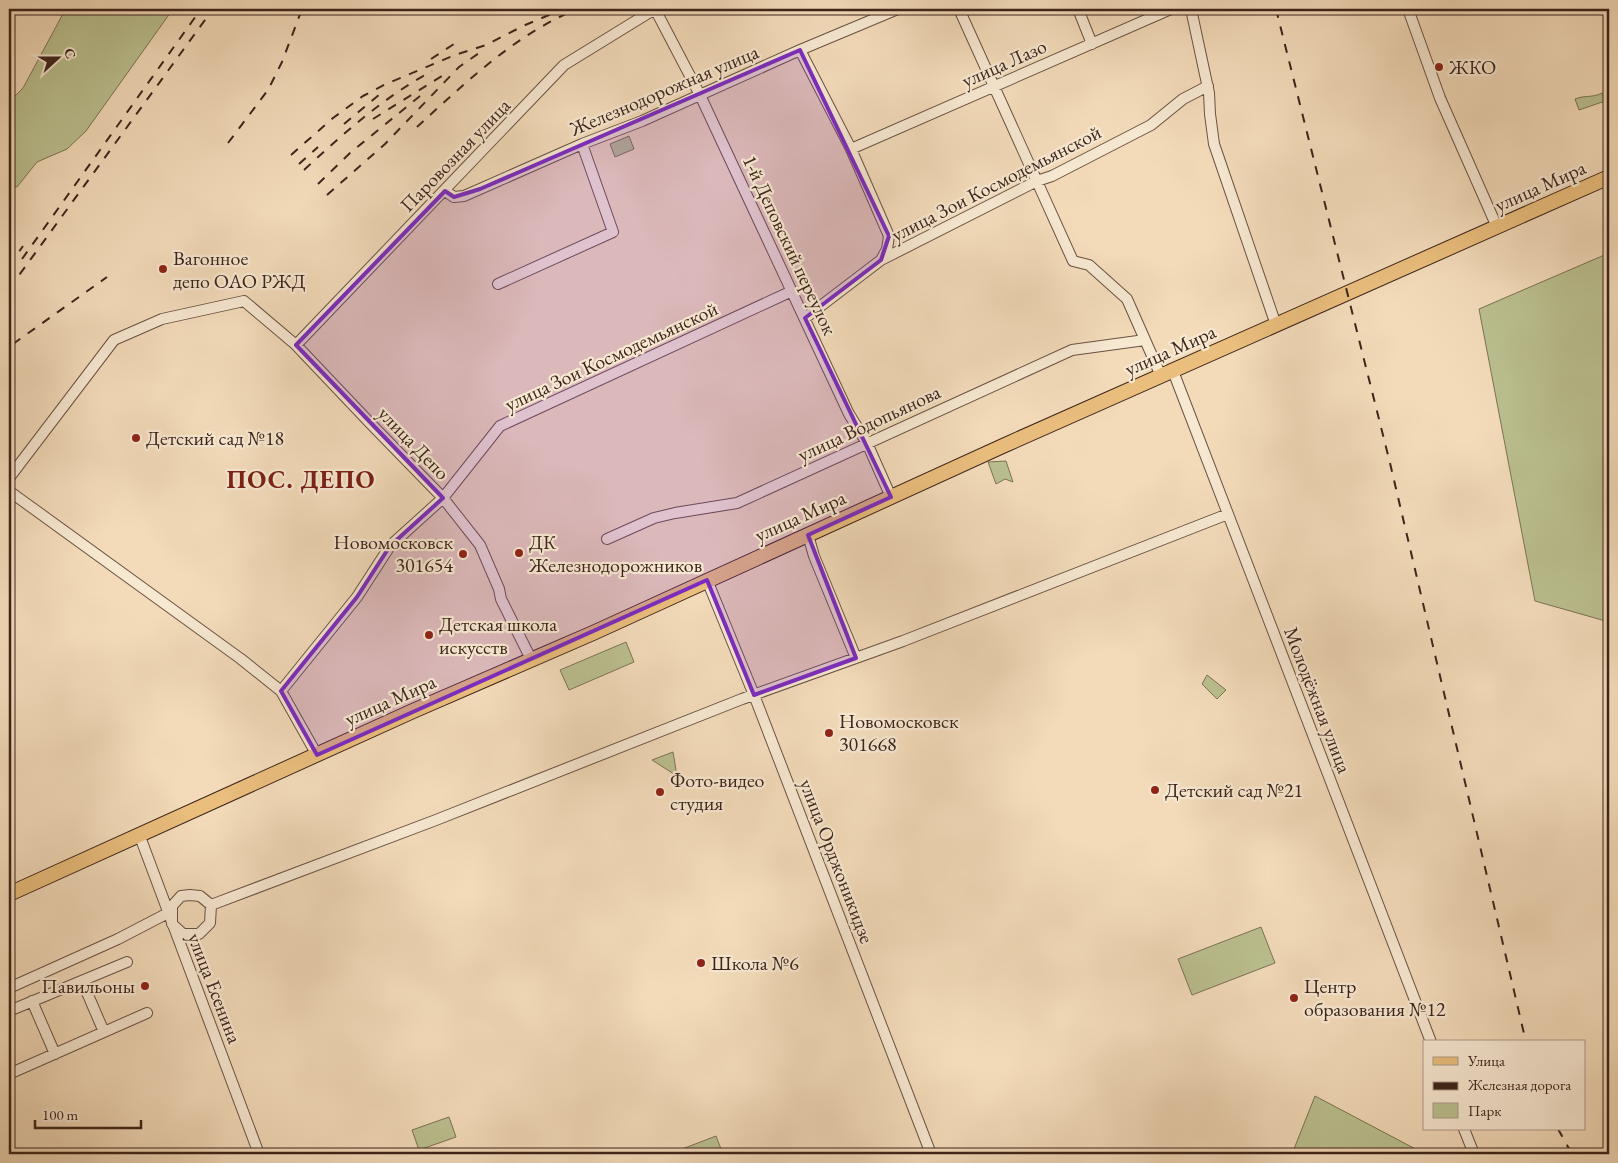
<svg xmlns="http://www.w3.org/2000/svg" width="1618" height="1163" font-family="'EB Garamond',serif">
<rect width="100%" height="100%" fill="#f3dbba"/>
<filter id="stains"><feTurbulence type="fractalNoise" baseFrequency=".004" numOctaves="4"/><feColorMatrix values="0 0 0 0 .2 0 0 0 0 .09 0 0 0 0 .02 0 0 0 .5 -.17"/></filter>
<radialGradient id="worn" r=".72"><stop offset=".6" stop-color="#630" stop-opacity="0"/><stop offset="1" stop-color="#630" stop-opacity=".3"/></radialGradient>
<path fill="#bbc090" stroke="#7c7256" d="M67,9h106l-87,122 -19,18 -30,13 -20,25 -8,-1v-84l14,-14 42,-78z
M1602,93l3,8 -26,9 -4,-11c9,-4 18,-1 27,-6z
M629,136l5,13 -19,8 -5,-13z
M1609,253v369l-74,-21 -56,-292z
M1006,461l7,21 -8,-3 -9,5 -8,-22z
M626,642l8,20 -65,28 -9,-20z
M1207,675l19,15 -9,9 -15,-15z
M673,752l4,24 -25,-16z
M1261,927l14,36 -83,32 -14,-36z
M1315,1096l110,58h-133z
M449,1117l7,20 -37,13 -7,-20z
M716,1136l7,18h-54z"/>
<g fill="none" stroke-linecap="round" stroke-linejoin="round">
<g stroke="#6a5243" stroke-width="12">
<path id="minor" d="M655,9l45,86 149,319 18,29 24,54
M959,9l114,252 16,4 38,34 34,77
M1078,9l14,35
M1191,9l18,84 1,21 4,30 62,181
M1408,9l32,89 57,129
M800,50l51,99 38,87 -2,13 -6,11
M851,149l320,-140
M445,191l9,6 10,-1 16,-7 102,-45 60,-23 158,-71 98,-41
M498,284l115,-52 -31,-88
M805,318l76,-58 156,-79 15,-5 99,-51 32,-26 25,-13
M296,345l268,-280 91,-56
M1173,371l258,671
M9,478l105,-138 48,-21 82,-18 52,44 74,78 73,75 -53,48 -33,51 -76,94 -40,-32 -232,-168
M808,535l6,21 42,102
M607,539l47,-21 21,-5 62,-10 335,-153 73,-10
M707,580l47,115 177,459
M531,659l-30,-60 -2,-10 -19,-44 -37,-47 57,-72 292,-135
M281,691l36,64
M139,834l120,320
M190,895l10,1 11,9 -1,18 -11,11h-16l-11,-10v-18l9,-10z
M211,905l225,-85 306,-121 161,-58 325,-127
M82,981l22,51
M9,988l109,-49 50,-26
M32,1001l23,53
M9,1011l118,-49
M9,1074l138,-61
M1464,1129l10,25"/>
</g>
<g stroke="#3d241b" stroke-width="16">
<path id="major" d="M9,894l404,-183 180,-78 412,-188 604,-268"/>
</g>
<use href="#minor" stroke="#f7e8d2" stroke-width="10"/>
<use href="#major" stroke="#eabe7d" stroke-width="14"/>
<path stroke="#3d241b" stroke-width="2" stroke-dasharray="9 9" stroke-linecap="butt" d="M1276,9l114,454 136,579
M431,59l26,-17
M373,119l72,-45
M344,124l36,-30
M417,127c48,-44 99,-93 160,-118
M228,143l40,-53 14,-28 20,-53
M291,155l42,-37 30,-22 23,-12 69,-29 31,-10 37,-19 40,-17
M299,164l19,-17
M304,170c40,-37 80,-73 128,-99
M318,184l32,-31 70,-57
M327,195l58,-51 74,-77 23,-16
M22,259l179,-250
M9,266l14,-20
M9,289l204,-280
M13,344l94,-67
M1558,1129l14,25"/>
</g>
<path fill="#7b2cbf" fill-opacity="0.2" stroke="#7b2cbf" stroke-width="4" stroke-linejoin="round" d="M800,50l89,186 -8,24 -76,58 86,179 -83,38 48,123 -102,37 -47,-115 -390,175 -36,-64 76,-94 33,-51 53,-48 -147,-153 149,-154 9,6 26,-8z"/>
<g fill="#8f2418" stroke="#f7e8d2" stroke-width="2">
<circle cx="1439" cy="67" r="5"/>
<circle cx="163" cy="269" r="5"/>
<circle cx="136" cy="438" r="5"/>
<circle cx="519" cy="553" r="5"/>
<circle cx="463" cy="554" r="5"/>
<circle cx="429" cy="635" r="5"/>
<circle cx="829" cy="733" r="5"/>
<circle cx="1155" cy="790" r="5"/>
<circle cx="660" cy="792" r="5"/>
<circle cx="701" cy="963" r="5"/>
<circle cx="145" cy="986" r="5"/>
<circle cx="1294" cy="998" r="5"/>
</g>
<g text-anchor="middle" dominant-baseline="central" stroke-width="4.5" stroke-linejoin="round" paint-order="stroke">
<g font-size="20" fill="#3d241b" stroke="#f7e8d2">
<text transform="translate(1004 63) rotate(-24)">улица Лазо</text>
<text transform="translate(664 90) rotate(-23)">Железнодорожная улица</text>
<text transform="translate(455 155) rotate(-46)">Паровозная улица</text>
<text transform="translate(996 183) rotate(-27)">улица Зои Космодемьянской</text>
<text transform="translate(1540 186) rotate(-24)">улица Мира</text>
<text transform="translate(790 245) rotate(65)">1-й Деповский переулок</text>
<text transform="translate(1170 350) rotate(-24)">улица Мира</text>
<text transform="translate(611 356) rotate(-25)">улица Зои Космодемьянской</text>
<text transform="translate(869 423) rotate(-25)">улица Водопьянова</text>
<text transform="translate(414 443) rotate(46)">улица Депо</text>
<text transform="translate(800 516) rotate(-24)">улица Мира</text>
<text transform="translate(390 700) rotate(-24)">улица Мира</text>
<text transform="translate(1318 700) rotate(69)">Молодёжная улица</text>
<text transform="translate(837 861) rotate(69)">улица Орджоникидзе</text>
<text transform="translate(215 988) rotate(69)">улица Есенина</text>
</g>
<g font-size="20" fill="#3d241b" stroke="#f7e8d2" text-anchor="start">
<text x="1449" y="67">ЖКО</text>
<text x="173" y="258">Вагонное<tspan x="173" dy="23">депо ОАО РЖД</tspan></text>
<text x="146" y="438">Детский сад №18</text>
<text x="453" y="542" text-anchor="end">Новомосковск<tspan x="453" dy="23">301654</tspan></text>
<text x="529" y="542">ДК<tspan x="529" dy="23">Железнодорожников</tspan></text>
<text x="439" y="624">Детская школа<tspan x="439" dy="23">искусств</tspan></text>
<text x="839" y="721">Новомосковск<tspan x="839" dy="23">301668</tspan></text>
<text x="670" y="780">Фото-видео<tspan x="670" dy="23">студия</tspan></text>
<text x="1165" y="790">Детский сад №21</text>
<text x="711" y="963">Школа №6</text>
<text x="135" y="986" text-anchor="end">Павильоны</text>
<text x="1304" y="986">Центр<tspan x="1304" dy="23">образования №12</tspan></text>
</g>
<g font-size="25" font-weight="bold" letter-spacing="1" fill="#7a1f14" stroke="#f7e8d2">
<text x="301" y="479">ПОС. ДЕПО</text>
</g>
</g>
<rect width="1618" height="1163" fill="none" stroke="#f3dbba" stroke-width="30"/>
<rect x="10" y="10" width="1598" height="1143" fill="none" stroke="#3d241b" stroke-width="2.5"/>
<rect x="15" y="15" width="1588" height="1133" fill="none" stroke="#3d241b"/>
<rect x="1423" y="1040" width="162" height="90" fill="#f7e8d2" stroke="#ad9a89"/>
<rect x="1433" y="1057" width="25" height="8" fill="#eabe7d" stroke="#ad9a89"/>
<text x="1468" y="1066" font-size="15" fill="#3d241b">Улица</text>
<rect x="1433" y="1082" width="25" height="8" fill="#3d241b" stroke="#ad9a89"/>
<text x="1468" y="1090" font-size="15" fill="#3d241b">Железная дорога</text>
<rect x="1433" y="1103" width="25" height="15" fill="#bbc090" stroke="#ad9a89"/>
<text x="1468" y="1116" font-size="15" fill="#3d241b">Парк</text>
<g transform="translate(58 58) rotate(69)" stroke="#f7e8d2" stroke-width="4" paint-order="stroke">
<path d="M0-4L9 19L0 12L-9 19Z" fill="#3d241b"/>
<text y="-8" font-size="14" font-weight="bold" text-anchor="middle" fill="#3d241b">С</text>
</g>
<path d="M35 1120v8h106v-8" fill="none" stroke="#3d241b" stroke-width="2.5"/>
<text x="42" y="1120" font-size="15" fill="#3d241b" stroke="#f7e8d2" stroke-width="4" paint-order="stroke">100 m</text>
<rect width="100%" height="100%" filter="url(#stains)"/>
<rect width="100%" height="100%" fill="url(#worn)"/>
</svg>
